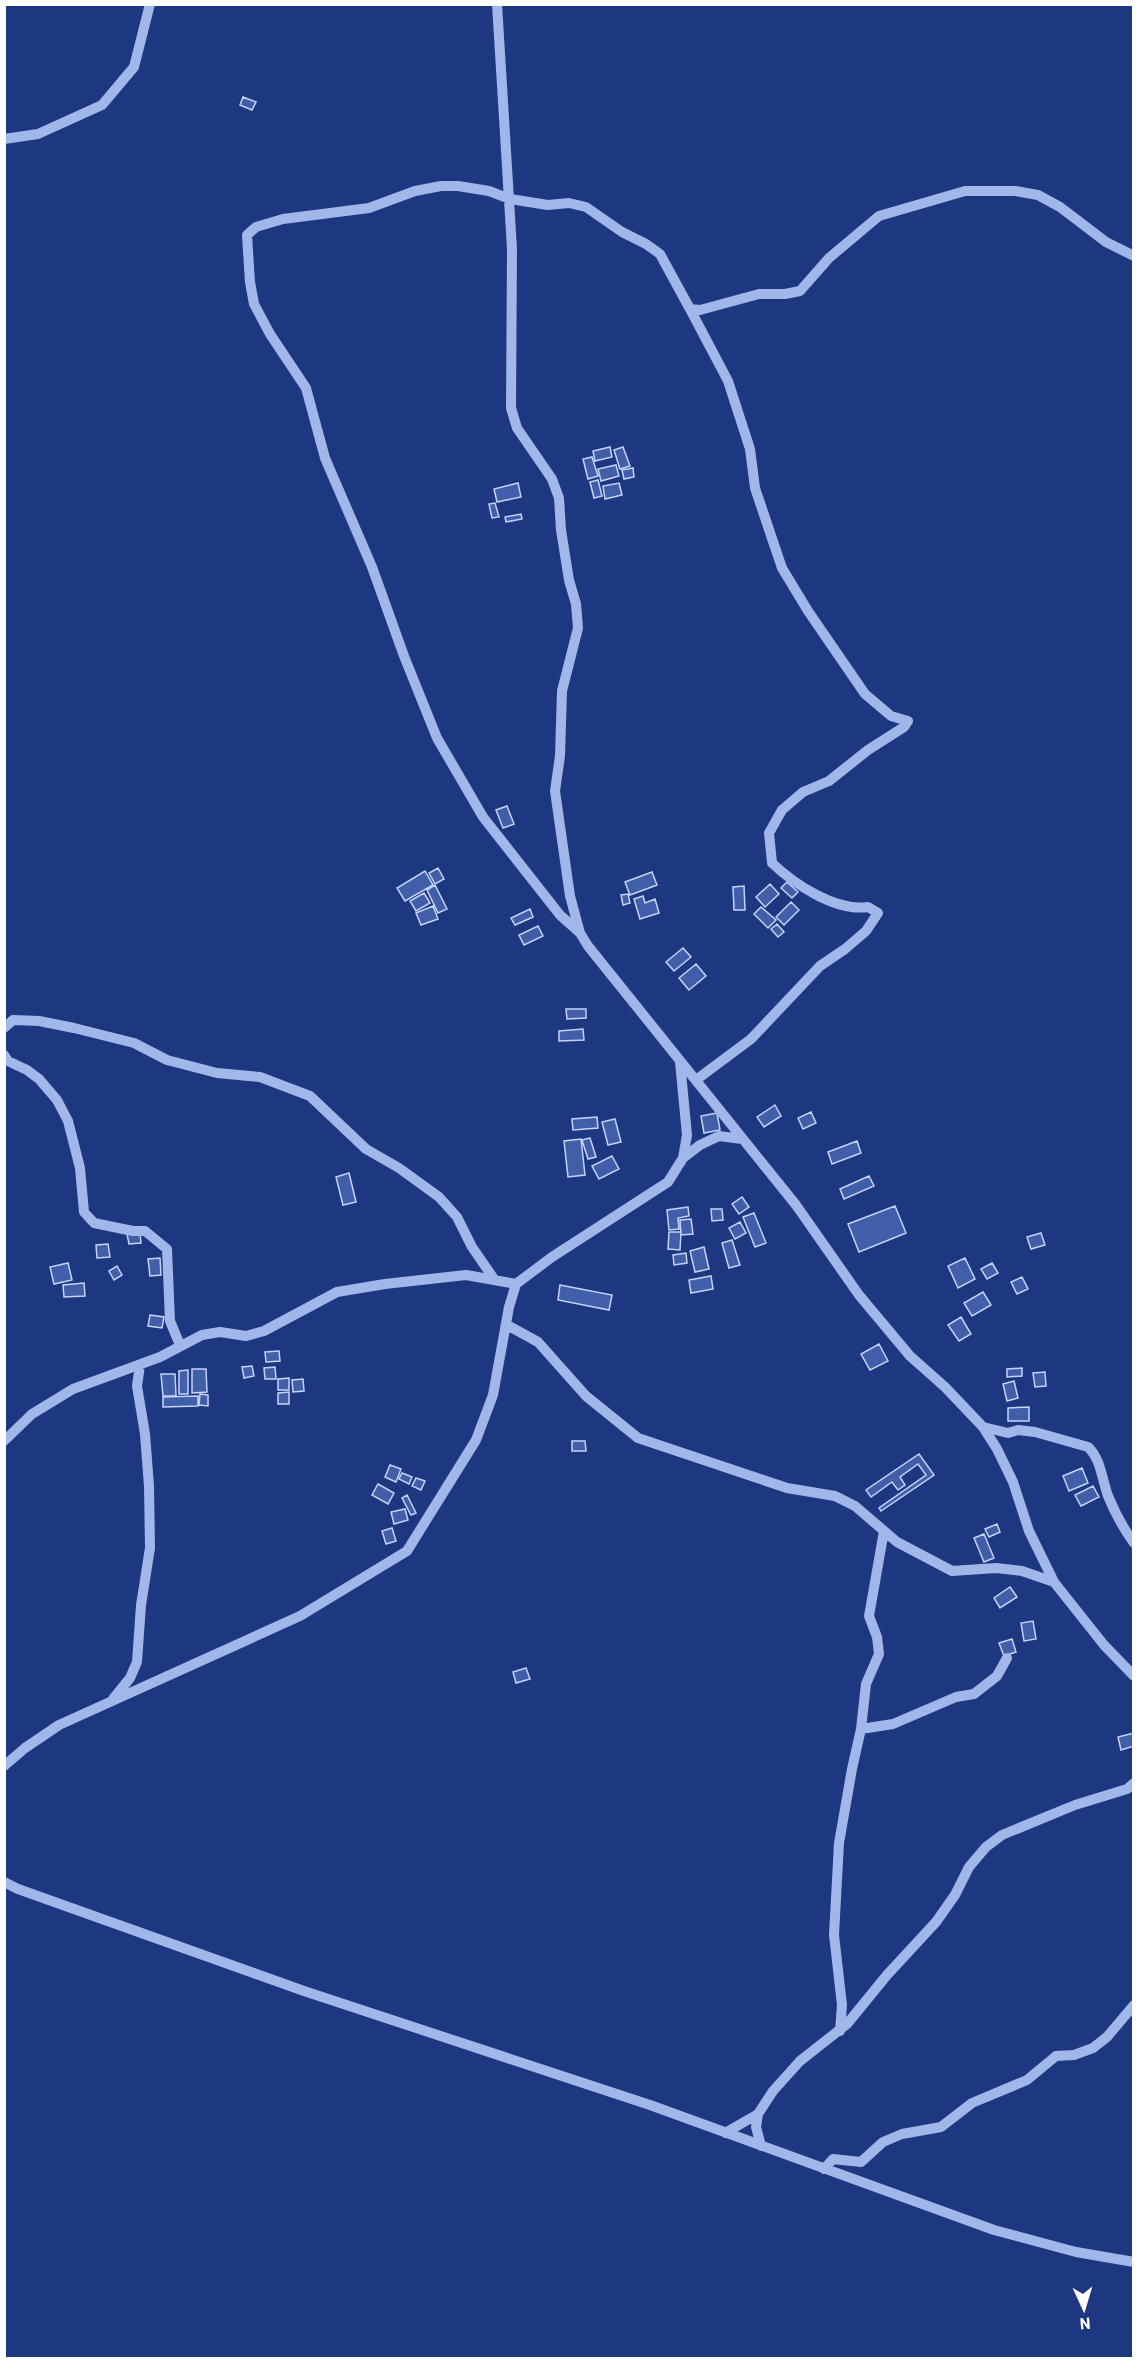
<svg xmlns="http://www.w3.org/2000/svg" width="1138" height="2363" font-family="Barlow,sans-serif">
<rect width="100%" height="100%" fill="#1d3880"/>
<path fill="#415ea8" stroke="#c5d3f7" stroke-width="1.5" d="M243,97l13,5 -4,8 -12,-5z
M610,447l2,10 -17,4 -2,-10z
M623,447l7,19 -10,3 -6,-19z
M592,457l6,19 -10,3 -5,-20z
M616,465l3,11 -18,5 -3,-12z
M633,468l1,9 -10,2 -2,-9z
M598,480l4,16 -8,2 -4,-16z
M518,483l3,14 -24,5 -3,-13z
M619,483l3,12 -17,4 -2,-13z
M495,503l4,14 -7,1 -3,-14z
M521,514l1,5 -16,3 -1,-5z
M507,806l7,18 -11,4 -7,-18z
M438,868l6,11 -9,5 -6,-11z
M425,871l8,14 -28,16 -8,-13z
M652,872l5,13 -27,10 -5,-13z
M787,882l11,10 -6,6 -11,-10z
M770,884l9,10 -14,13 -9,-10z
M435,885l12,24 -9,4 -11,-23z
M744,886l1,24h-11l-1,-23z
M424,893l6,10 -14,8 -6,-10z
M628,894l2,9 -7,2 -2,-10z
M643,896l2,7 10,-4 4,14 -19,6 -6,-20z
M791,902l8,8 -15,15 -8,-8z
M433,906l5,13 -17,6 -5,-12z
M761,907l15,13 -8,8 -14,-14z
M530,909l3,8 -18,8 -4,-7z
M777,924l7,8 -6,5 -7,-8z
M538,926l5,10 -19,9 -5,-10z
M683,948l8,9 -17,14 -8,-9z
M696,964l10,12 -17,14 -10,-12z
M566,1009h20v9l-19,1z
M583,1029l1,11 -25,1v-10z
M775,1105l6,11 -17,11 -7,-10z
M811,1112l5,11 -13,6 -5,-11z
M717,1113l3,17 -16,3 -3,-17z
M597,1117l1,11 -25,2 -1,-11z
M615,1119l6,23 -13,3 -6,-23z
M590,1138l6,19 -8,2 -6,-19z
M581,1139l4,36 -17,2 -4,-36z
M857,1141l4,12 -29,11 -4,-12z
M612,1156l7,13 -20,10 -7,-13z
M349,1173l7,29 -13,3 -7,-28z
M869,1176l5,10 -30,13 -4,-10z
M742,1197l7,10 -10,7 -7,-10z
M895,1206l11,27 -47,19 -11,-28z
M688,1207l1,9 -11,2 1,11 -10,1 -2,-20z
M711,1209h11l1,11 -11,1z
M754,1213l12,30 -11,4 -12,-30z
M691,1219l2,15 -12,1 -1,-15z
M740,1222l6,11 -11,6 -6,-11z
M669,1232h12l-1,18 -12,-1z
M140,1233l1,10 -12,1 -2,-10z
M1041,1233l4,12 -14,4 -4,-12z
M732,1240l8,25 -11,3 -7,-25z
M108,1244l2,13 -13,1 -1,-13z
M704,1247l5,22 -14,3 -5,-21z
M686,1253l1,10 -13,2 -1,-10z
M160,1258l1,17 -11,1 -2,-17z
M965,1258l10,21 -17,9 -10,-22z
M68,1263l4,17 -18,4 -4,-17z
M992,1263l6,10 -11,6 -6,-10z
M117,1266l5,9 -8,5 -5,-9z
M711,1276l2,13 -22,4 -2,-13z
M1022,1277l6,12 -11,5 -6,-12z
M84,1283l1,13 -21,1 -1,-12z
M560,1285l52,10 -3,15 -51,-10z
M983,1292l8,13 -19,11 -8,-13z
M150,1315l14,2 -2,11 -14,-2z
M961,1317l10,17 -12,7 -11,-16z
M879,1344l9,17 -18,9 -9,-16z
M279,1351l1,10 -14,1 -1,-10z
M252,1366l2,10 -10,2 -2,-11z
M275,1367l1,12h-11l-1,-11z
M1022,1368v8l-15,1v-8z
M192,1369h14l1,23 -15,1z
M188,1370v24h-9v-23z
M1045,1372l1,14 -11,1 -2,-14z
M161,1374h14l1,22h-13z
M289,1378v12h-11v-11z
M303,1379l1,12 -11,1 -1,-12z
M1014,1381l4,17 -11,3 -4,-17z
M289,1392v12h-11v-11z
M200,1394l8,1v11l-9,-1z
M198,1396v10l-35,1v-10z
M1029,1407v14h-21v-13z
M572,1441h13l1,10h-14z
M919,1454l15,21 -53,36 -2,-3 47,-33 -8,-11 -18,13 5,8 -7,5 -6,-8 -21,15 -5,-7z
M390,1465l11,4 -5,13 -11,-5z
M1082,1468l6,15 -19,8 -6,-15z
M402,1473l10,4 -3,7 -10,-5z
M416,1478l9,3 -4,9 -9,-4z
M378,1484l16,9 -6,11 -16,-9z
M1093,1486l6,11 -18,9 -6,-11z
M407,1495l9,18 -5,2 -9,-17z
M405,1509l3,11 -14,4 -3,-12z
M997,1524l3,8 -11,5 -4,-8z
M392,1528l4,13 -10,3 -4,-13z
M984,1534l10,24 -10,4 -10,-24z
M1010,1587l7,10 -17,11 -6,-10z
M1033,1621l3,18 -12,2 -3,-18z
M1012,1639l4,13 -12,4 -5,-13z
M526,1668l4,11 -14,4 -3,-11z
M1134,1733v13l-13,4 -3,-13z"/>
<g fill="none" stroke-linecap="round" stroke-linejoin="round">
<path stroke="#a1b6e9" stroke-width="10" d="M497,4l15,245 -1,159 6,20 35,51 7,19 2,32 8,50 7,24 2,24 -16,63 -2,65 -5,35 15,105 10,37 8,13 208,259 63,90 51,61 35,31 38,40 14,22 16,33 16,49 25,51 50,63 30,31
M4,139l34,-5 64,-29 32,-38 16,-63
M690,309l38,72 22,68 5,39 27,80 26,43 57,83 26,22 17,5 -4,6 -36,23 -39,31 -26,11 -21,18 -13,23 3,30c22,21 64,49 96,44l10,6 -12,18 -21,18 -25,17 -69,73 -55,41
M579,932l-19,-17 -77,-98 -46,-79 -33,-82 -32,-89 -47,-109 -19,-70 -36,-54 -16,-30 -4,-22 -3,-47 9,-8 27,-8 86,-11 46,-17 26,-5h17l31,5 21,8 38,6 21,-2 17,4 36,25 24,12 14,10 30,55 10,1 59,-16h26l15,-3 29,-33 50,-42 86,-25h50l23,4 22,12 46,35 28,14
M4,1028l9,-8 26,1 35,7 60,15 33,17 50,13 43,4 50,19 56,53 33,19 40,29 18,20 15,30 22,32
M4,1055l4,6 19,9 12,9 18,21 11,21 12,47 4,44 10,11 39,8h12l22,18 3,72 10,24
M680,1062l7,73 -4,23
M507,1325l31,17 48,54 52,42 149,50 48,8 20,10 42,36 55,29 44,-3 26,3 32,11
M983,1427l25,6 10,-3 17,2 53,15c13,12 14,33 20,49 7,17 15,32 26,47
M4,1441l28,-27 41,-25 87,-32 42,-22 18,-3 26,4 18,-5 73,-39 48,-8 81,-9 50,9
M113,1699l17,-21 7,-16 4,-57 9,-57 -1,-62 -4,-52 -8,-48 3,-21
M861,1729l32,-5 63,-27 18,-3 23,-18 10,-18
M4,1766l21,-18 34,-23 241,-109 107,-65 69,-111 17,-45 16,-88 7,-23 36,-27 116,-75 15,-24 17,-13 19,-9 23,3
M4,1882l14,7 286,102 346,114 344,125 82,22 58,10
M840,2031l2,-26 -8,-70 5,-92 13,-74 9,-40 5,-45 13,-30 -2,-17 -8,-21 15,-85
M758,2114l-2,13 5,19
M725,2133l33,-19 15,-23 27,-30 47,-37 40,-49 49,-53 19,-27 14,-28 17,-20 16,-12 73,-30 52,-16 7,-6
M824,2169l9,-10 28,3 22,-20 19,-8 39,-7 31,-24 55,-23 29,-24 18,-1 19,-7 14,-11 27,-32"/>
</g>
<rect width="1138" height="2363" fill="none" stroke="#ffffff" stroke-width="12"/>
<g transform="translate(1084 2309) rotate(176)" stroke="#1d3880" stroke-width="4.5" paint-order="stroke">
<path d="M0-4.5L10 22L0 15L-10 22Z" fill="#ffffff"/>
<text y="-9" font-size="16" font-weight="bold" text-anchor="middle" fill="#ffffff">N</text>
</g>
</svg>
